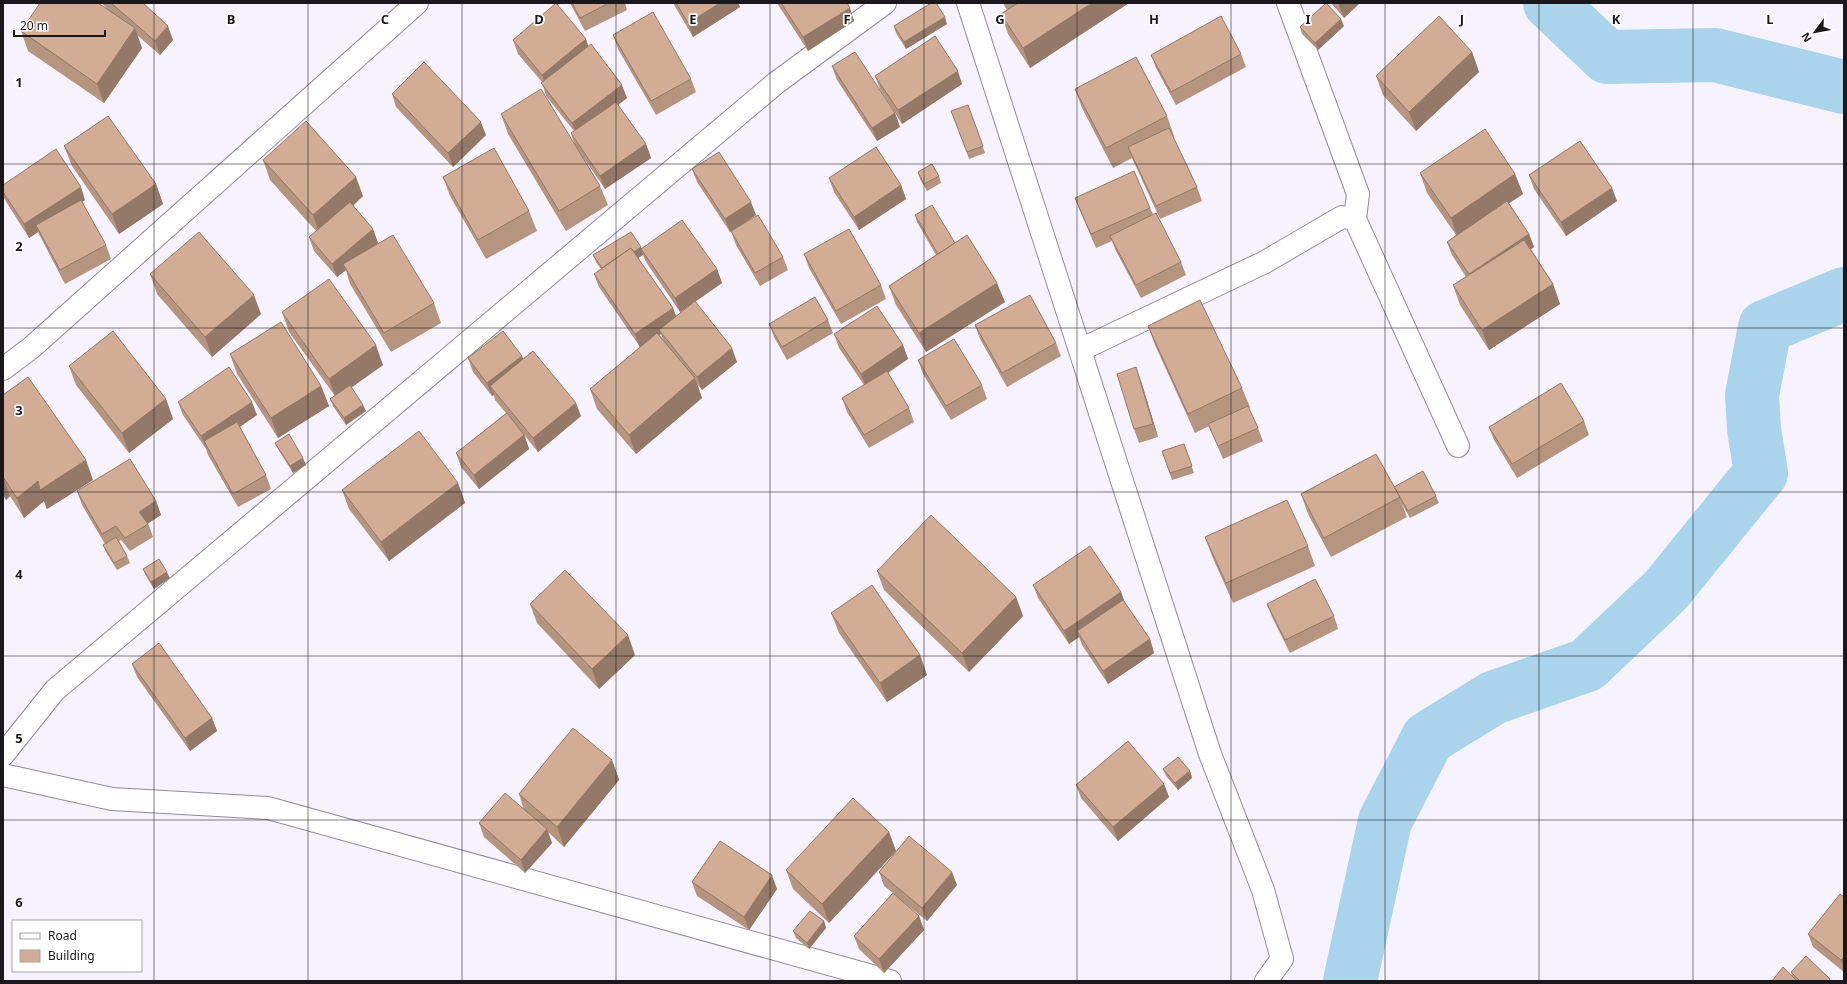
<svg xmlns="http://www.w3.org/2000/svg" width="1847" height="984" font-family="'Noto Sans',sans-serif">
<rect width="100%" height="100%" fill="#f7f3fe"/>
<g fill="none" stroke-linecap="round" stroke-linejoin="round">
<path stroke="#a9d4eb" stroke-width="54" d="M1550,3l57,54 108,-2 129,32
M1350,981l35,-160 43,-83 65,-40 94,-33 79,-75 95,-117 -7,-44 -2,-34 13,-68 79,-33"/>
<g stroke="#928c98" stroke-width="24">
<path id="minor" d="M968,3l242,751 53,136 19,69 -16,22
M1288,3l70,191 -3,25 103,227
M1080,350l185,-88 77,-45 13,2
M3,369l28,-21 386,-345
M3,755l52,-65 721,-607 109,-80
M3,775l109,24 156,9 622,173"/>
</g>
<use href="#minor" stroke="#fff" stroke-width="22"/>
</g>
<path fill="#b59480" fill-rule="evenodd" d="M103,3h43l-1,2 28,35 -13,15 -23,-20 5,13 -38,55 -76,-52 -7,-20 91,-18 -8,-7z
M570,3h55l2,7 -42,21z
M673,3h65l2,4 -47,30z
M777,3h70l7,18 -46,30z
M1003,3h126l-99,65 -22,-34 -7,-20 6,-4z
M1331,3h29l-16,15z
M947,24l-41,25 -10,-16 -2,-7z
M1344,26l-26,24 -16,-16 -2,-7z
M613,35l78,44 5,13 -40,23 -38,-66z
M586,39l2,7 39,52 -9,7 28,39 5,14 -46,31 -22,-32 17,29 8,19 -42,26 -58,-97 -7,-20 73,29 -3,-10 3,-2 -28,-35 -4,-14 -24,-28 -5,-14z
M1472,52l7,20 -63,59 -33,-36 -7,-19z
M1241,54l5,13 -70,38 -20,-37 -5,-13z
M832,66l63,47 5,14 -23,14 -40,-61z
M875,76l87,8 -60,40 -22,-35z
M1075,89l92,27 7,20 -1,1 24,50 5,14 -42,18 -28,-61 -19,10 -31,-60z
M392,94l94,41 -33,32 -57,-60z
M968,105l17,48 -16,6 -15,-41z
M64,146l92,38 7,20 -44,30 -47,-68z
M263,160l100,36 -10,10 20,23 5,14 -5,3 61,57 7,20 -50,29 -41,-68 -4,-14 -9,7 -23,-26 -5,-14 7,-6 -46,-51z
M692,169l64,46 -22,15 49,27 5,13 -28,16 -24,-41 -5,-14 -1,1 -33,-50z
M918,172l21,4 2,7 -14,8 -7,-12z
M1420,173l95,1 8,20 -14,9 20,31 5,13 -3,2 22,35 7,20 -71,46 -29,-45 -7,-20 13,-8 -14,-22 -5,-13 9,-7 -29,-42z
M1529,175l88,26 -51,35 -32,-47z
M443,177l86,34 8,20 -51,28 -36,-63z
M829,178l72,7 5,14 -47,31 -25,-38z
M3,185l82,15 -3,2 24,43 5,14 -46,25 -24,-46 -3,-6 -9,6 -24,-38 -2,-4z
M1075,198l75,10 3,6 28,48 5,13 -45,23 -26,-49 -3,-8 -16,7 -16,-37z
M915,215l40,28 50,59 -79,50 -30,-47 -7,-19 47,-31 -19,-33z
M641,248l76,21 5,14 -27,19 42,60 -35,28 -5,-6 5,14 -66,56 -39,-45 -7,-20 50,-42 -41,-60 -5,-13 7,-5 -5,-7 -3,-7zM643,255l3,7 34,50 11,-8 -15,12 -3,-8 -35,-50zM661,334l2,5 -4,-4z
M804,254l77,31 5,14 -45,25 -32,-56z
M150,274l111,40 -49,43 -55,-63z
M282,312l101,53 -32,23 15,23 -20,14 -13,-19 -3,-7 5,-3 -46,-64z
M828,320l5,13 -46,27 -13,-23 -5,-13z
M975,325l81,18 5,13 -54,31 -27,-48z
M1148,326l94,62 8,19 -1,1 9,20 5,13 -40,18 -14,-33 -14,7 -40,-88z
M834,334l69,11 5,14 -20,14 21,35 5,14 -45,26 -22,-36 -5,-14 22,-13 -25,-37z
M230,354l91,32 8,20 -51,32 -41,-64z
M522,356l1,3 58,57 -43,36 -13,-16 4,13 -50,40 -18,-22 -5,-14 50,-40 -11,-13 -1,-5 -2,1 -19,-24 -5,-14z
M918,360l64,25 5,14 -36,21 -28,-46z
M69,366l97,33 7,20 -44,34 -53,-68z
M1141,381l17,56 -19,6 -5,-14z
M3,395l90,85 -46,29 -3,-8 -20,17 -14,-22 -4,4 -3,-5z
M178,402l79,13 -17,12 26,48 5,14 -33,18 -30,-52 -2,-6 -23,-34z
M1584,421l5,14 -72,43 -23,-38 -5,-13z
M275,443l31,22 -13,8 -15,-24z
M1184,444l10,29 -22,7 -10,-29z
M458,483l7,20 -76,58 -40,-52 -7,-19z
M1394,487l42,9 3,7 -29,15 -8,-14 5,13 -76,40 -23,-43 -7,-20z
M77,491l79,10 5,14 -13,8 5,14 -23,14 -9,-11 -2,1 8,15 3,7 -13,7 -11,-18 -3,-7 2,-1 -23,-39z
M1205,537l103,9 7,20 -82,37 -21,-47z
M143,569l27,9 -16,11 -8,-13z
M877,571l139,26 7,19 -54,56 -85,-82z
M1033,585l88,7 4,11 25,36 4,14 -46,31 -26,-39 -3,-8 -10,7 -31,-46z
M530,604l105,51 -36,34 -62,-66z
M1267,604l67,12 4,13 -48,24 -18,-36z
M831,613l89,42 7,20 -40,27 -48,-69z
M132,664l80,54 5,13 -27,20 -53,-74z
M612,760l7,20 -55,67 -16,-15 4,11 -27,30 -41,-36 -5,-14 45,-13 -5,-16z
M1163,769l27,2 2,7 -14,12 -12,-14z
M1164,784l5,13 -51,44 -37,-43 -5,-13z
M889,832l7,19 -67,72 -36,-34 -7,-19z
M879,872l78,13 -30,36 -30,-24 22,19 5,14 -40,43 -25,-24 -5,-13 39,-43 -9,-7z
M692,882l85,7 -28,41 -52,-34z
M1844,897v75l-31,-25 -5,-13z
M824,921l2,7 -17,21 -13,-11 -3,-7z
M1791,972l39,7 1,2h-59l20,-5z"/>
<path fill="#947868" d="M720,3h18l2,4 -47,30 -5,-14z
M1092,3h37l-99,65 -7,-20z
M1341,3h19l-16,15 -5,-13z
M850,8l4,13 -46,30 -5,-14z
M945,17l2,7 -41,25 -2,-7z
M1341,19l3,7 -26,24 -3,-7z
M168,26l5,14 -13,15 -5,-14z
M135,28l7,20 -38,55 -7,-19z
M586,39l4,13 -43,37 -5,-14z
M1472,52l7,20 -63,59 -7,-19z
M958,71l4,13 -60,40 -4,-14z
M622,85l5,13 -50,38 -5,-13z
M895,113l5,14 -23,14 -5,-13z
M481,122l5,13 -33,32 -5,-14z
M646,144l5,14 -46,31 -5,-13z
M1515,174l8,20 -65,44 -7,-20z
M356,177l7,19 -43,39 -7,-20z
M156,184l7,20 -44,30 -7,-20z
M901,185l5,14 -47,31 -5,-13z
M81,187l4,13 -46,31 -3,-6 2,7 -9,6 -5,-14z
M1612,188l5,13 -51,35 -5,-14z
M751,202l5,13 -26,17 -5,-13z
M373,229l5,14 -32,26 -3,-5 3,6 -9,7 -5,-13z
M1529,234l5,13 -60,41 -5,-14z
M641,247l1,4 -1,-2 2,6 -37,23 -3,-7z
M717,269l5,14 -42,29 -5,-14z
M997,283l8,19 -79,50 -7,-19z
M1553,284l7,20 -71,46 -7,-20z
M254,295l7,19 -49,43 -7,-20z
M673,308l5,14 -19,8 2,4 -21,14 -5,-14z
M376,345l7,20 -47,33 -7,-19z
M903,345l5,14 -42,28 -5,-13z
M732,348l5,14 -35,28 -5,-13z
M522,356l5,13 -37,17 4,9 -2,1 -5,-13z
M1136,367l5,14 17,56 -5,-13z
M695,378l7,20 -66,56 -7,-19z
M321,386l8,20 -51,32 -7,-20z
M166,399l7,20 -44,34 -7,-20z
M252,402l5,13 -50,33 -3,-7 2,8 -5,-13z
M576,403l5,13 -43,36 -5,-14z
M363,405l3,6 -20,14 -2,-7z
M524,435l5,14 -50,40 -5,-14z
M303,458l3,7 -13,8 -3,-7z
M86,460l7,20 -46,29 -3,-8 -20,17 -7,-20 21,-17z
M3,477l7,19 -4,4 -3,-8z
M458,483l7,20 -76,58 -8,-19z
M156,501l5,14 -17,11 -5,-14z
M167,572l3,6 -16,11 -3,-7z
M1121,592l5,14 -49,25 2,6 -10,7 -5,-13z
M1016,597l7,19 -54,56 -7,-19z
M628,635l7,20 -36,34 -7,-20z
M1150,639l4,14 -46,31 -5,-13z
M920,655l7,20 -40,27 -7,-19z
M212,718l5,13 -27,20 -5,-13z
M612,760l7,20 -55,67 -7,-20z
M1190,771l2,7 -14,12 -3,-7z
M1164,784l5,13 -51,44 -5,-14z
M547,829l5,14 -27,30 -4,-13z
M889,832l7,19 -67,72 -7,-19z
M952,872l5,13 -30,36 -5,-13z
M772,875l5,14 -28,41 -5,-13z
M919,916l5,14 -40,43 -5,-14z
M824,921l2,7 -17,21 -2,-6z
M1844,957v11l-3,-8z"/>
<path fill="#d3ac95" stroke="#947868" d="M40,3h58l37,25 -38,56 -76,-53z
M111,3h32l25,23 -13,15z
M556,3l30,36 -44,36 -29,-35z
M572,3h37l-29,15z
M676,3h44l-32,20z
M781,3h66l3,5 -47,29z
M931,3h5l9,14 -41,25 -10,-16z
M1018,3h74l-69,45 -22,-34z
M1326,3l15,16 -26,24 -15,-16z
M653,12l38,67 -40,22 -38,-66z
M1221,16l20,38 -70,38 -20,-37z
M1439,16l33,36 -63,60 -33,-36z
M935,36l23,35 -60,39 -23,-34z
M591,44l31,41 -50,38 -31,-40z
M855,52l40,61 -23,15 -40,-62z
M1136,57l31,59 -61,32 -31,-59z
M424,62l57,60 -33,31 -56,-59z
M541,89l59,97 -41,25 -58,-97z
M616,102l30,42 -46,32 -29,-43z
M968,105l15,41 -16,6 -16,-41z
M108,116l48,68 -44,30 -48,-68z
M306,121l50,56 -43,38 -50,-55z
M1169,128l28,59 -41,19 -28,-59z
M1485,129l30,45 -64,44 -31,-45z
M1580,141l32,47 -51,34 -32,-47z
M876,147l25,38 -47,32 -25,-39z
M494,148l35,63 -51,29 -35,-63z
M56,149l25,38 -57,37 -21,-32v-7z
M719,152l32,50 -26,17 -33,-50z
M932,164l7,12 -15,8 -6,-12z
M1134,171l16,37 -59,26 -16,-36z
M81,200l25,45 -46,25 -24,-45z
M1507,201l22,33 -60,40 -22,-32z
M350,202l23,27 -41,35 -23,-27z
M932,205l23,38 -17,11 -23,-39z
M1156,213l25,49 -45,23 -26,-49z
M758,215l25,42 -28,16 -24,-42z
M682,220l35,49 -42,29 -34,-49z
M849,229l32,56 -45,26 -32,-57z
M199,232l55,63 -49,42 -55,-63z
M631,232l10,15 -7,5 -3,-4 -29,20 -9,-13z
M393,235l41,68 -50,30 -41,-69z
M967,235l30,48 -78,50 -30,-47z
M1524,240l29,44 -71,46 -29,-45z
M631,248l42,60 -38,26 -41,-60z
M329,279l47,66 -47,34 -47,-67z
M1030,295l26,48 -54,30 -27,-48z
M815,297l13,23 -46,27 -13,-23z
M1200,300l42,88 -54,26 -40,-88z
M695,301l37,47 -35,29 -38,-47z
M877,306l26,39 -42,29 -27,-40z
M281,322l40,64 -50,32 -41,-64z
M113,331l53,68 -44,34 -53,-67z
M503,331l19,25 -35,27 -19,-25z
M657,333l38,45 -66,57 -39,-46z
M954,339l28,46 -36,21 -28,-46z
M533,351l43,52 -43,35 -43,-52z
M229,367l23,35 -51,34 -23,-34z
M1136,367l17,57 -19,5 -17,-55z
M887,371l22,37 -45,27 -22,-37z
M28,377l58,83 -46,30 -2,-9 -21,17 -14,-21v-82z
M1561,383l23,38 -72,43 -23,-37z
M350,385l13,20 -19,13 -14,-19z
M1248,406l10,22 -40,18 -10,-22z
M507,413l17,22 -50,40 -18,-22z
M237,422l29,53 -33,19 -29,-53z
M419,431l39,52 -77,59 -39,-52z
M289,434l14,24 -13,8 -15,-23z
M1184,444l8,22 -22,7 -8,-22z
M1376,454l24,43 -76,41 -23,-44z
M130,459l26,42 -17,11 9,12 -23,14 -9,-12 -14,8 -25,-43z
M1423,471l13,25 -28,15 -14,-24z
M1287,500l21,46 -82,37 -21,-46z
M931,515l85,82 -54,56 -85,-82z
M116,537l11,19 -13,7 -11,-18z
M1090,546l31,46 -57,39 -31,-46z
M159,559l8,13 -16,10 -8,-13z
M565,570l63,65 -36,34 -62,-65z
M1315,579l19,37 -49,24 -18,-36z
M872,585l48,70 -40,28 -49,-70z
M1123,600l27,39 -47,32 -26,-40z
M159,643l53,75 -27,20 -53,-74z
M573,728l39,32 -55,67 -38,-33z
M1128,741l36,43 -51,43 -37,-42z
M1178,757l12,14 -15,12 -12,-14z
M505,793l42,36 -26,31 -42,-37z
M853,798l36,34 -67,72 -36,-34z
M909,836l43,36 -30,36 -43,-36z
M720,841l52,34 -28,42 -52,-35z
M893,893l26,23 -40,43 -25,-23z
M1840,894l4,3v60l-3,3 -33,-26z
M810,911l14,10 -17,22 -14,-12z
M1806,956l24,23 -2,2h-28l-9,-9z
M1783,967l14,14h-25z"/>
<path fill="none" stroke="#1a181c" stroke-width="1" stroke-opacity="0.55" d="M154,3v978M308,3v978M462,3v978M616,3v978M770,3v978M924,3v978M1077,3v978M1231,3v978M1385,3v978M1539,3v978M1693,3v978M3,164h1841M3,328h1841M3,492h1841M3,656h1841M3,820h1841"/>
<g font-size="13" text-anchor="middle" font-weight="bold" fill="#1a181c" stroke="#fff" stroke-width="3.5" stroke-linejoin="round" paint-order="stroke">
<text x="231" y="24">B</text>
<text x="385" y="24">C</text>
<text x="539" y="24">D</text>
<text x="693" y="24">E</text>
<text x="847" y="24">F</text>
<text x="1000" y="24">G</text>
<text x="1154" y="24">H</text>
<text x="1308" y="24">I</text>
<text x="1462" y="24">J</text>
<text x="1616" y="24">K</text>
<text x="1770" y="24">L</text>
<text x="19" y="87">1</text>
<text x="19" y="251">2</text>
<text x="19" y="415">3</text>
<text x="19" y="579">4</text>
<text x="19" y="743">5</text>
<text x="19" y="907">6</text>
</g>
<rect width="1847" height="984" fill="none" stroke="#1a181c" stroke-width="8"/>
<rect x="12" y="920" width="130" height="52" fill="#ffffff" stroke="#a3a3a4"/>
<rect x="20" y="933" width="20" height="6" fill="#ffffff" stroke="#a3a3a4"/>
<text x="48" y="940" font-size="12" fill="#1a181c">Road</text>
<rect x="20" y="950" width="20" height="12" fill="#d3ac95" stroke="#a3a3a4"/>
<text x="48" y="960" font-size="12" fill="#1a181c">Building</text>
<g transform="translate(1815 32) rotate(238)" stroke="#ffffff" stroke-width="3" paint-order="stroke">
<path d="M0-3L7 15L0 10L-7 15Z" fill="#1a181c"/>
<text y="-6" font-size="11" font-weight="bold" text-anchor="middle" fill="#1a181c">N</text>
</g>
<path d="M14 30v6h91v-6" fill="none" stroke="#1a181c" stroke-width="2"/>
<text x="20" y="30" font-size="12" fill="#1a181c" stroke="#ffffff" stroke-width="3" paint-order="stroke">20 m</text>
</svg>
